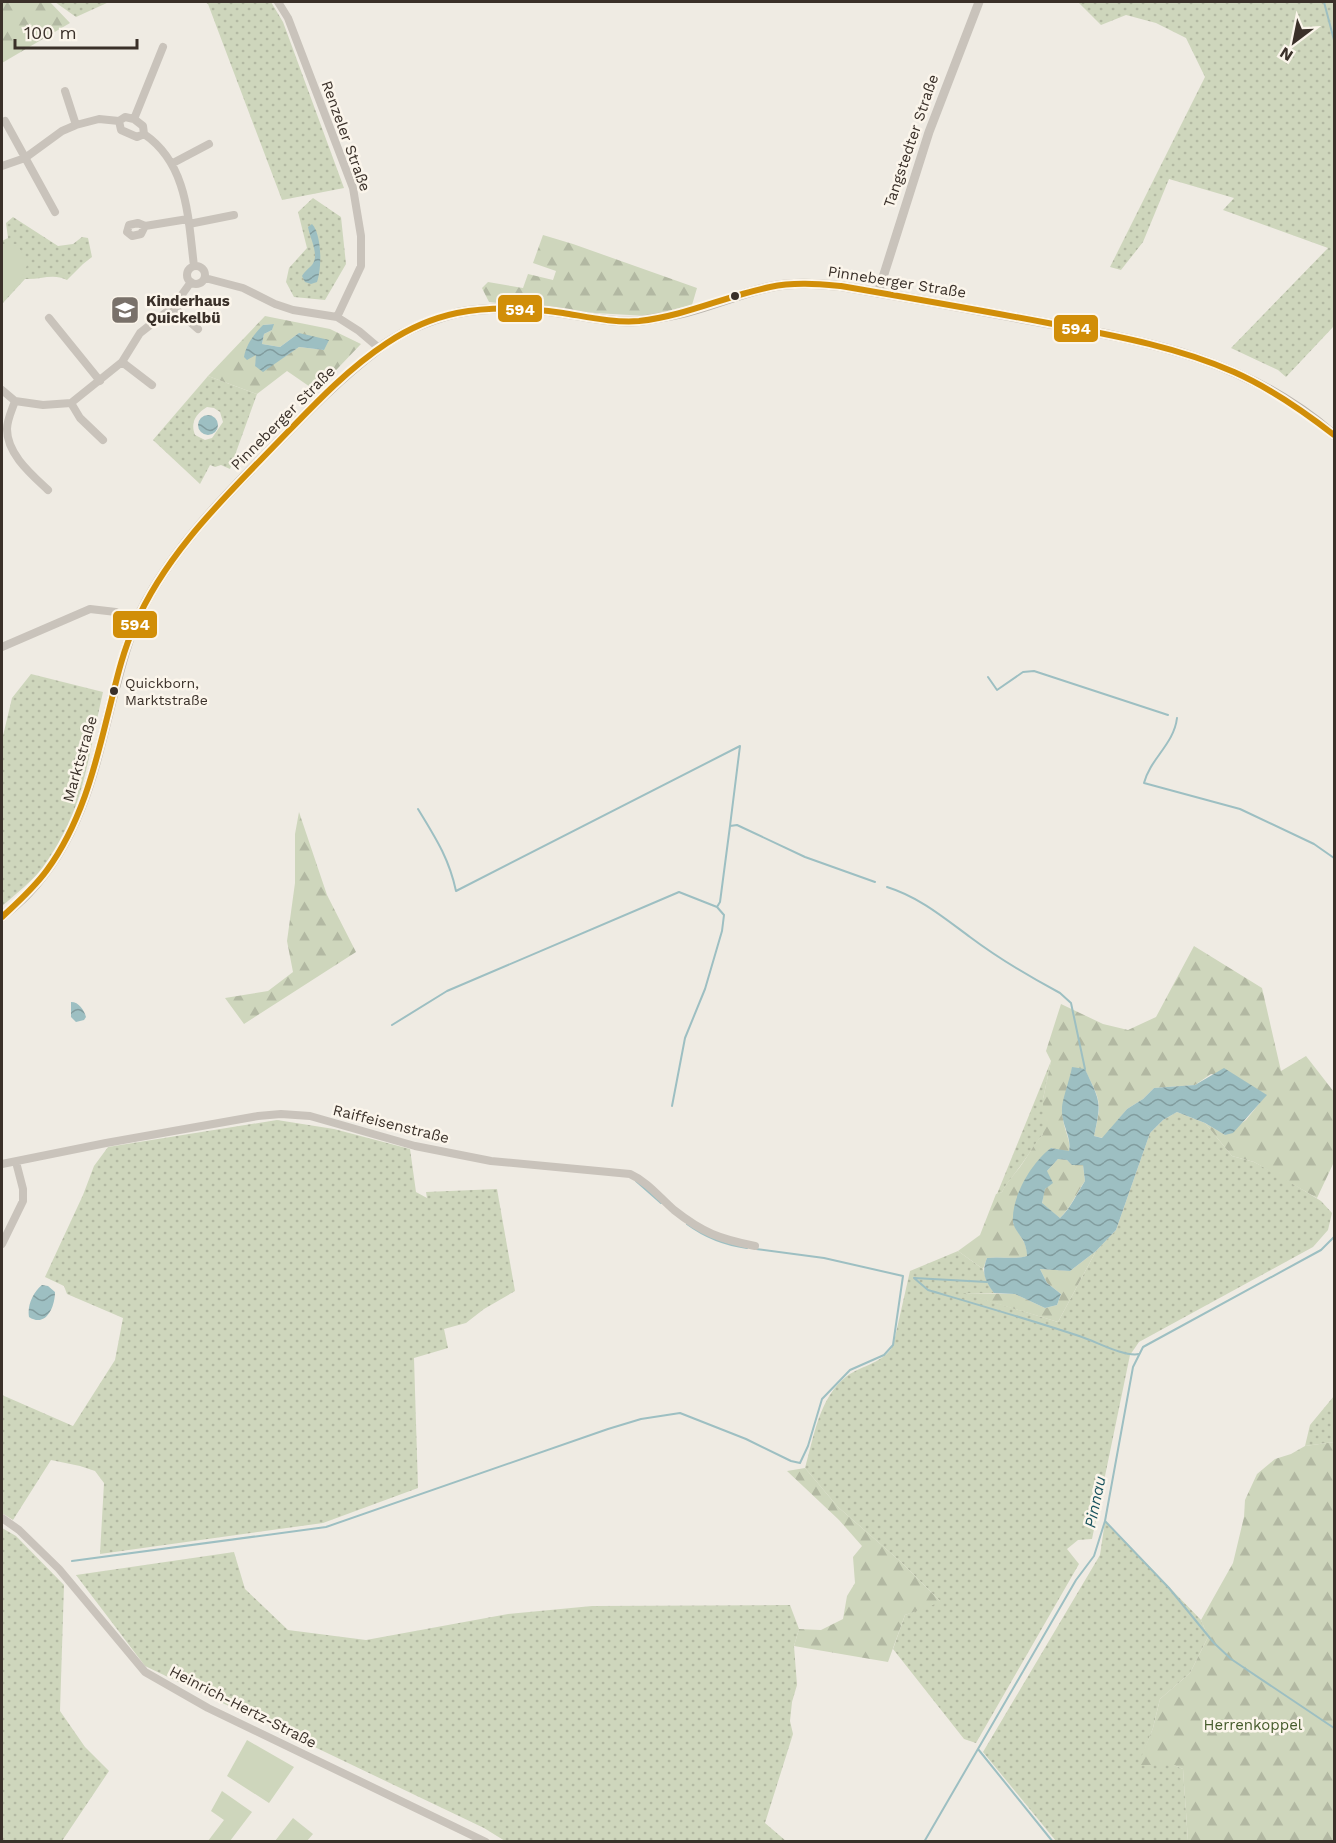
<svg xmlns="http://www.w3.org/2000/svg" width="1336" height="1843" font-family="'Work Sans',sans-serif">
<defs>
<pattern id="grass-dots" width="8" height="8" patternUnits="userSpaceOnUse" patternTransform="scale(1.5)"><rect width="8" height="8" fill="#ced6bc"/><path d="M2 2h.1M6 6h.1" fill="none" stroke="#b2b8a2" stroke-width="1.8" stroke-linecap="round"/></pattern>
<pattern id="forest-firs" width="22" height="20" patternUnits="userSpaceOnUse" patternTransform="scale(1.5)"><rect width="22" height="20" fill="#ced6bc"/><path d="M5 1l3.5 6h-7zM16 11l3.5 6h-7z" fill="#b2b8a2"/></pattern>
<pattern id="water-waves" width="16" height="10" patternUnits="userSpaceOnUse" patternTransform="scale(1.5)"><rect width="16" height="10" fill="#9dbfc2"/><path d="M0 5q4-4 8 0t8 0" fill="none" stroke="#819c9e"/></pattern>
</defs>
<rect width="100%" height="100%" fill="#efebe3"/>
<path fill="url(#grass-dots)" fill-rule="evenodd" d="M55,2h54l-33,15z
M205,2h66l12,20 61,166 -62,12 -74,-196z
M1078,2h256v324l-48,51 -8,-7 -47,-22 97,-100 -105,-38 11,-12 -65,-19 -26,63 -22,28 -11,-3 95,-190 -19,-39 -30,-15 -30,-8 -25,10z
M313,198l28,19 5,47 -21,36 -31,-3 -8,-15 3,-14 18,-20 -9,-36z
M13,217l45,29 15,-2 9,-7 6,1 4,19 -9,7 -16,16c-14,-7 -27,0 -42,-1l-23,25v-63l6,-3 -2,-15z
M208,376l49,18 -27,75 -9,-4 -6,2 -5,-2 -10,19 -47,-44zM207,407l7,1 6,4 3,10 -11,16 -7,2 -10,-5c-5,-13 1,-21 12,-28z
M31,674l72,18c-12,52 -19,111 -47,158 -13,22 -35,40 -54,56v-166l10,-42z
M1051,1061l-8,38v35c-8,10 -14,20 -22,31 -7,10 -14,17 -19,27l-5,2z
M1177,1112l28,11 27,33 22,6 23,12 44,27 11,12 -4,17 -15,17 -174,95 -9,13 -38,184 -14,1 -11,9 12,15 -103,179 -12,-4 -71,-90 12,-34 35,-14 -39,-39 -63,-55 -33,-39c9,-31 14,-71 42,-92 16,-11 36,-13 46,-30l17,-75 48,-20 25,18 4,13 7,11h-30l94,29 38,-71 20,-21 34,-97 13,-13z
M277,1120l57,9 76,20 6,43 11,6 -1,-6 71,-3 18,102 -31,18 -18,14 -22,6 4,19 -34,10 4,130 -95,35 -223,31 4,-71 -9,-12 -15,-5 -29,-6 -38,60 -11,-7v-118l71,31 42,-66 8,-42 -56,-24 -3,-8 -19,-9 38,-82 11,-29 14,-19z
M1334,1396v46l-29,4 5,-21z
M1105,1521l96,99 7,17 -18,36 -30,26 -7,29 -14,37h35l9,4 5,72h-132l-73,-89 117,-197z
M2,1528l14,8 48,49 -4,126 25,36 24,24 -47,70h-60z
M234,1552l11,37 43,41 78,10 142,-26 84,-8 198,-1 9,24 -5,17 3,39 -5,17 -2,19 3,13 -28,89 21,18h-281l-21,-13 -339,-162 -69,-91z"/>
<path fill="url(#forest-firs)" fill-rule="evenodd" d="M2,2h48l20,21 -68,40z
M543,235l30,9 124,44 -5,17 -45,11 -52,-3 -106,-11 -7,-14 6,-6 35,6 5,-14 25,6 3,-9 -23,-8z
M265,316l65,13 31,15 -45,47 -29,-20 -30,23 -49,-18zM273,324l-1,6 -8,4 -2,10 18,3 19,-14 25,17 -25,-3 -18,12 -26,7 8,-41z
M299,812l28,83 29,57 -112,72 -19,-26 43,-7 25,-19 -6,-31 8,-58v-49z
M1194,946l68,42 19,83 25,-15 28,36v70l-17,36 -63,-36 -22,-6 -27,-33 20,12 21,-15 20,-25 -24,-15 -31,-6 -16,11 -41,3 -11,11 -16,10 -24,29 -9,-2c8,-35 7,-34 -9,-66 -14,16 -27,30 -21,54 2,10 7,18 5,28l-18,-4 -38,75 12,21 3,12c-14,4 -27,0 -41,2l-4,11 -25,-18 22,-16 16,-41 6,-2c5,-10 11,-16 18,-25 8,-11 14,-23 23,-33v-35l8,-38 -5,-10 15,-47 42,20 25,6 28,-13z
M1058,1159l9,1 5,5h11l2,16c-9,13 -14,26 -25,37l-18,-14 5,-33z
M1096,1251l-38,71 -96,-29 53,1 30,14 12,-3 4,-11 -14,-11 -7,-14 30,2z
M1334,1442v399h-146l-5,-72 -9,-4h-36l15,-37 7,-29 30,-26 18,-36 -7,-17 32,-57 11,-46 1,-17 12,-26 18,-15 16,-5 14,-8z
M805,1468l33,39 63,55 40,40 -36,13 -17,47 -94,-16 5,-17 22,1 22,-11 4,-23 8,-13 -2,-26 9,-11 -23,-26 -52,-49z"/>
<path fill="#ced6bc" d="M2,244h15l11,19 -7,16 -19,20z
M247,1740l47,27 -25,36 -42,-27z
M222,1791l30,21 -22,29h-22l16,-21 -13,-9z
M293,1818l20,16 -6,7h-32z"/>
<path fill="url(#water-waves)" fill-rule="evenodd" d="M312,224c10,11 10,44 5,58l-6,2 -6,-2 -3,-6c3,-5 6,-7 10,-11 8,-10 -2,-26 -4,-38z
M274,324l-2,6 -8,4 -2,10 18,3 19,-14 30,7 -5,10 -25,-3 -36,25 -8,-6 1,-11 -9,5 -3,-3c2,-12 10,-23 19,-32z
M198 425a10 10 0 1 1 20 0a10 10 0 1 1-20 0Z
M71,1002c8,0 13,8 15,15l-2,3 -8,2 -5,-5z
M1072,1067l13,2c15,33 17,31 9,67l8,2 25,-29 16,-10 11,-11 41,-3 29,-17 43,27 -34,38 -8,2 -20,-12 -28,-11 -14,8 -13,13 -34,97 -20,21 -26,20 -30,-2 7,14 14,11 -4,11 -12,3 -30,-14 -21,-1c-9,-13 -13,-20 -7,-35 14,-2 27,2 40,-2 0,-4 -1,-9 -3,-14 -3,-6 -10,-13 -11,-20 -2,-25 19,-60 38,-74l18,3c3,-14 -8,-27 -7,-42 0,-9 8,-30 10,-42zM1058,1159l9,1 5,5h11l2,16c-8,12 -14,27 -25,37l-18,-15 3,-14 8,-6 -6,-12z
M42,1285l6,1 7,6c0,15 -9,36 -26,25 -2,-11 4,-25 13,-32z"/>
<g fill="none" stroke-linecap="round" stroke-linejoin="round">
<path stroke="#9dbfc2" stroke-width="2" d="M1324,2l10,38
M988,677l9,13 26,-18 11,-1 134,44
M1177,718c-3,26 -27,41 -33,65l96,26 74,35 20,14
M418,809c17,28 31,49 38,82l284,-145 -10,80 7,-1 68,32 70,25
M887,887c32,10 56,30 83,50 28,21 60,40 90,56l11,10 14,66
M392,1025l55,-34 232,-99 38,15 3,-5 10,-76
M672,1106l13,-68 20,-49 17,-58 2,-16 -7,-8
M636,1181l25,22
M687,1224c19,14 37,21 60,24
M914,1278l14,12c51,15 103,30 154,47 15,5 42,20 57,17
M914,1278l73,4
M1105,1521l64,67 45,55 17,16 103,69
M72,1561l254,-34 282,-98 33,-10 39,-6 66,26 45,22 9,2 8,-17 14,-47 28,-29 34,-15 9,-10 10,-69 -79,-18 -68,-9
M978,1749l75,93
M924,1842l152,-262 18,-24 11,-35 28,-154 10,-20 178,-97 13,-13"/>
<path stroke="#c9c3bb" stroke-width="8" d="M278,2l10,16 65,170 8,48v30l-24,51
M65,91l11,34
M125,117l9,2 9,7 1,8 -7,3 -16,-7 -2,-9z
M134,119l29,-72
M5,121l50,91
M144,134c44,30 44,84 50,132
M173,163l36,-19
M2,166l23,-8 37,-27 14,-6 23,-6 20,2
M189,224l45,-9
M145,226l-4,8 -9,2 -5,-4 2,-7 9,-2 7,3 43,-7
M187 275a9 9 0 1 1 18 0a9 9 0 1 1-18 0Z
M205,278l38,10 32,16 18,6 44,7 22,14 20,17
M173,307l25,22
M49,318l51,63
M122,362l30,23
M2,390l13,11 28,4 28,-2 51,-41 18,-29 33,-26 18,-25
M15,401c-3,9 -8,19 -8,28 0,25 24,45 41,61
M71,403l9,15 23,22
M2,647l88,-38 26,3 19,10
M2,1164l104,-21 152,-27 23,-2 29,2 105,30 76,15 139,13c18,8 30,24 44,36 29,23 46,29 81,36
M2,1244l21,-43v-12l-7,-27
M2,1518l17,12 40,39 86,103 63,36 278,134"/>
<path stroke="#c9c3bb" stroke-width="9" d="M878,293l51,-161 50,-130"/>
<path stroke="#b9b3ac" stroke-width="10" d="M2,917c8,-8 18,-15 26,-24 53,-55 67,-127 85,-198 7,-24 12,-50 23,-73 31,-69 89,-126 142,-180 31,-32 63,-65 99,-92 23,-18 52,-30 80,-37 35,-7 72,-5 106,0 25,4 51,10 76,8 20,-3 39,-6 58,-12 25,-7 48,-17 73,-22 24,-5 47,-3 71,-1 69,12 137,24 206,37 109,20 200,37 287,112"/>
<g stroke="#fbf5eb" stroke-width="10">
<path id="bus-1" d="M2,917c16,-15 32,-29 45,-47 33,-45 47,-99 60,-152 8,-31 14,-62 27,-91 31,-73 90,-129 144,-185 34,-35 68,-72 109,-99 21,-14 46,-25 70,-30 35,-7 72,-5 106,0 25,4 51,10 76,8 46,-5 87,-25 131,-34 24,-5 47,-3 71,-1 69,12 138,24 207,37 63,12 127,23 186,49 36,16 68,38 100,63"/>
</g>
<use href="#bus-1" stroke="#d18e08" stroke-width="6"/>
</g>
<defs>
<g id="school-square" transform="scale(1.5)"><rect x="-9" y="-9" width="18" height="18" rx="4" fill="#79716a" stroke="#fbf5eb"/><path d="M0-5L7-2L0 1L-7-2ZM-4 1L0 2.5L4 1V4Q0 6-4 4Z" fill="#fff"/></g>
</defs>
<g fill-rule="evenodd">
<use href="#school-square" x="125" y="310"/>
</g>
<g fill="#3a3029" stroke="#fbf5eb" stroke-width="2">
<circle cx="735" cy="296" r="5"/>
<circle cx="114" cy="691" r="5"/>
</g>
<g text-anchor="middle" dominant-baseline="central" stroke-width="5" stroke-linejoin="round" paint-order="stroke">
<g font-size="14" fill="#3a3029" stroke="#fbf5eb" text-anchor="start">
<text x="125" y="683">Quickborn,<tspan x="125" dy="17">Marktstraße</tspan></text>
</g>
<g font-size="15" fill="#3a3029" stroke="#fbf5eb">
<text transform="translate(346 136) rotate(70)">Renzeler Straße</text>
<text transform="translate(911 141) rotate(-71)">Tangstedter Straße</text>
<text transform="translate(897 282) rotate(9)">Pinneberger Straße</text>
<text transform="translate(283 418) rotate(-45)">Pinneberger Straße</text>
<text transform="translate(80 759) rotate(-74)">Marktstraße</text>
<text transform="translate(391 1124) rotate(14)">Raiffeisenstraße</text>
<text transform="translate(243 1707) rotate(27)">Heinrich-Hertz-Straße</text>
</g>
<g font-size="15" font-weight="bold" fill="#3a3029" stroke="#fbf5eb" text-anchor="start">
<text x="146" y="301">Kinderhaus<tspan x="146" dy="17">Quickelbü</tspan></text>
</g>
<g font-size="15" fill="#455b2b" stroke="#fbf5eb">
<text x="1253" y="1725">Herrenkoppel</text>
</g>
<g font-size="16" font-style="italic" fill="#1b545f" stroke="#fbf5eb">
<text transform="translate(1095 1502) rotate(-78)">Pinnau</text>
</g>
</g>
<g stroke="#fbf5eb" stroke-width="2">
<rect x="497" y="294" width="46" height="29" rx="6" fill="#d18e08"/>
<rect x="1053" y="314" width="46" height="29" rx="6" fill="#d18e08"/>
<rect x="112" y="610" width="46" height="29" rx="6" fill="#d18e08"/>
</g>
<g font-size="16" text-anchor="middle" font-weight="bold" fill="#fff">
<text x="520" y="315">594</text>
<text x="1076" y="334">594</text>
<text x="135" y="630">594</text>
</g>
<rect width="1336" height="1843" fill="none" stroke="#3a3029" stroke-width="6"/>
<g transform="translate(1294 42) rotate(212)" stroke="#fbf5eb" stroke-width="4.5" paint-order="stroke">
<path d="M0-4.5L10 22L0 15L-10 22Z" fill="#3a3029"/>
<text y="-9" font-size="16" font-weight="bold" text-anchor="middle" fill="#3a3029">N</text>
</g>
<path d="M15 39v9h122v-9" fill="none" stroke="#3a3029" stroke-width="3"/>
<text x="24" y="39" font-size="18" fill="#3a3029" stroke="#fbf5eb" stroke-width="4.5" paint-order="stroke">100 m</text>
</svg>
